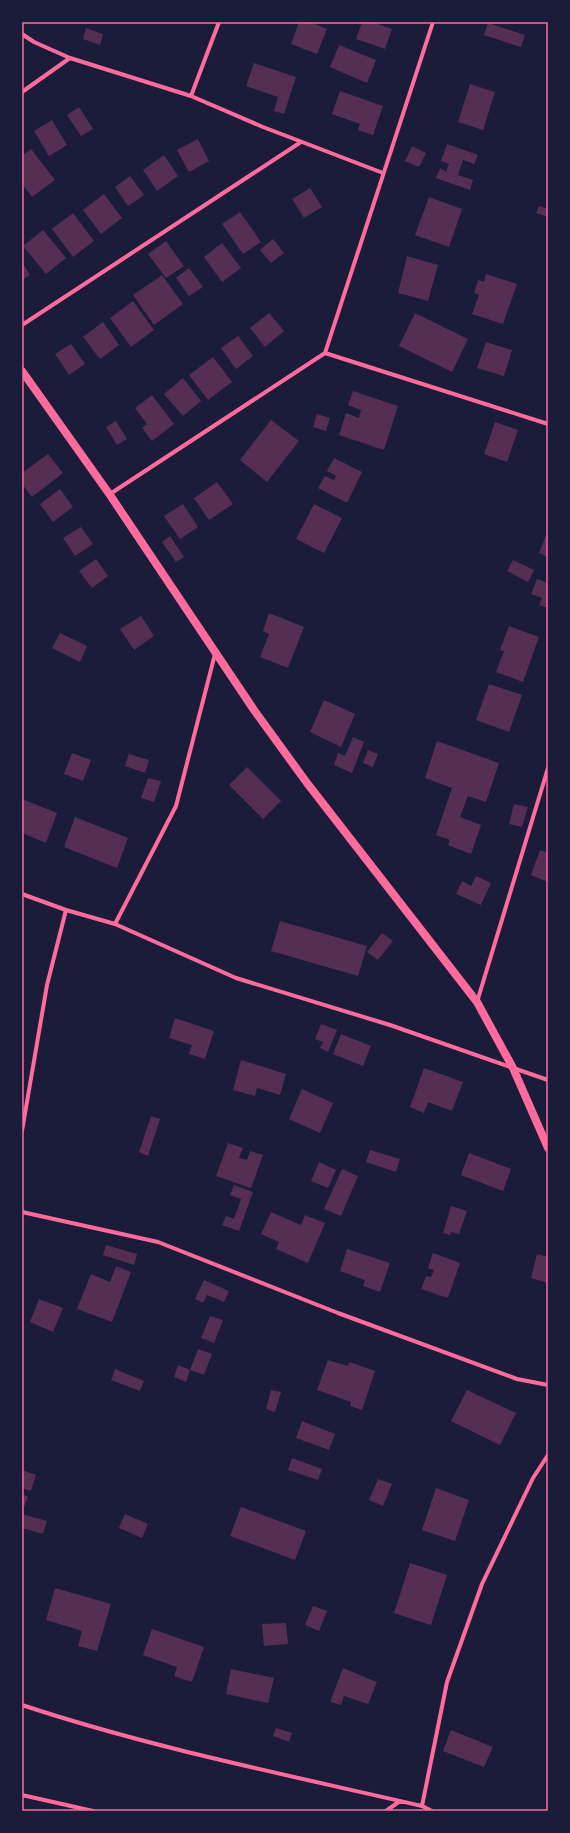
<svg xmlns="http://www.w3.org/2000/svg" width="570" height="1833" font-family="'IBM Plex Sans',sans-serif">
<rect width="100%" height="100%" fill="#1b1b3a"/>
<path fill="#542f53" d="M299,22h11l17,7 -10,25 -26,-10z
M362,22h10l20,7 -7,20 -29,-10z
M488,23l37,12 -4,12 -37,-12z
M86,28l17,6 -3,11 -17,-6z
M339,45l37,15 -9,23 -37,-16z
M254,63l42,14 -12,37 -10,-3 4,-14 -32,-11z
M470,84l25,8 -12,38 -25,-8z
M340,91l43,15 -10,29 -15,-5 2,-6 -28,-10z
M79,107l14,22 -12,7 -14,-21z
M52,120l15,25 -18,11 -15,-25z
M198,139l11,22 -20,11 -12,-22z
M447,144l31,11 -4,9 -11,-4 -5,15 15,5 -3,10 -34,-12 4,-10 6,4 3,-8 -8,-3z
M412,146l14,7 -7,14 -14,-6z
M31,149l24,31 -23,17 -10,-13v-33l2,3z
M164,155l14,21 -21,15 -14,-21z
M130,176l14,19 -16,11 -13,-19z
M310,188l12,19 -18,11 -12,-19z
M104,194l18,24 -21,16 -18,-24z
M429,197l33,12 -13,38 -34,-12z
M539,206l9,3v8l-12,-4z
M240,212l21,30 -18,12 -21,-30z
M73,213l21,28 -21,16 -21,-28z
M43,230l23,28 -20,16 -23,-28z
M273,239l11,14 -13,10 -11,-13z
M166,241l18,25 -18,12 -18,-24z
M222,243l19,25 -19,14 -18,-25z
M407,256l31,9 -10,36 -30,-8z
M22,262l8,13 -8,5z
M189,268l14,19 -14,9 -13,-18z
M486,274l31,10 -14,40 -31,-10 7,-19 -5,-2 4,-13 6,2z
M162,275l21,29 -29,21 -21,-30z
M133,301l21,29 -23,17 -21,-29z
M269,313l15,18 -19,16 -15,-19z
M415,313l53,26 -16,33 -53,-26z
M103,322l16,23 -19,14 -17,-22z
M238,336l15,20 -17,13 -15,-21z
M486,342l26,8 -8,26 -27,-8z
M71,344l14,20 -16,11 -14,-21z
M213,357l19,25 -24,18 -19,-25z
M183,378l18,23 -18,15 -19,-22z
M353,391l45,15 -14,44 -45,-15 7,-22 13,5 2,-8 -13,-5z
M152,395l22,29 -22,17 -10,-13 5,-4 -12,-16z
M317,414l13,4 -4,13 -13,-4z
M271,420l28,21 -32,41 -27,-22z
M116,421l11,18 -10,6 -11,-18z
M495,422l23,8 -11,32 -23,-8z
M48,454l15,19 -31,24 -10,-13v-11z
M334,458l28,14 -15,31 -29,-15 7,-12 9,4 2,-4 -9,-5z
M217,482l16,22 -24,16 -15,-22z
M60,489l13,18 -20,15 -13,-18z
M183,504l15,23 -18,12 -16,-23z
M314,504l28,14 -18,35 -28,-14z
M81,527l12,17 -18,12 -12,-18z
M548,530v27l-9,-4z
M170,536l14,21 -8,5 -14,-20z
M96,559l12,17 -16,12 -13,-17z
M513,560l21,10 -6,12 -21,-11z
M537,579l11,4v25l-9,-3 3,-7 -11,-4z
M269,613l35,14 -16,41 -28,-11 9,-23 -6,-3z
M141,616l13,20 -20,14 -14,-21z
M509,626l30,11 -16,45 -27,-10 8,-21 -4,-1z
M60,633l27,13 -7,16 -28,-14z
M489,684l33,11 -13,37 -33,-12z
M324,700l31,14 -14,33 -31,-15z
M353,737l11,5 -12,31 -18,-8 4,-12 7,3z
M437,741l62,22 -13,39 -18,-6 -8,21 21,8 -10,29 -23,-9 2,-5 -14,-5 16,-47 -27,-10z
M368,750l10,4 -5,13 -10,-4z
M72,753l19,7 -8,21 -19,-7z
M129,754l20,6 -4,13 -20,-7z
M247,767l34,34 -18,18 -34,-34z
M148,778l13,3 -7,21 -13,-4z
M22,799l35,14 -11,30 -24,-10z
M514,804l14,3 -6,20 -13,-3z
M75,817l53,21 -11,30 -53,-21z
M540,850l8,3v29l-17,-7z
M476,876l15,7 -10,22 -25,-11 6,-13 9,5z
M280,921l87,25 -9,30 -87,-25z
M382,933l11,8 -15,19 -11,-8z
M175,1018l39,13 -9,28 -16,-5 3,-9 -23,-7z
M321,1024l16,6 -9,22 -8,-4 3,-6 -8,-3z
M341,1034l30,12 -8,20 -30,-12z
M241,1060l45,14 -6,21 -23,-7 -2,8 -22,-6z
M424,1068l39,14 -11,29 -24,-9 -4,11 -14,-6z
M302,1089l31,14 -13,30 -31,-14z
M151,1116l9,3 -12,37 -9,-4z
M228,1143l15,5 -4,10 8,2 3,-9 13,4 -12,33 -35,-12z
M370,1150l30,9 -4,13 -30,-10z
M469,1153l42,16 -8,22 -42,-16z
M319,1162l17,8 -8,18 -17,-7z
M342,1169l16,7 -17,40 -17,-7z
M234,1185l19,7 -14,39 -17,-6 4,-9 8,3 7,-20 -11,-4z
M451,1206l16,5 -8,23 -8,-2 -1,3 -7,-2z
M271,1212l30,13 4,-10 20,8 -17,40 -32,-14 3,-7 -18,-8z
M106,1245l31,9 -3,11 -31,-10z
M347,1249l43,14 -10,29 -17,-6 2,-6 -25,-9z
M433,1253l27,10 -12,35 -27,-9 5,-13 5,1 3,-7 -6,-2z
M537,1254l11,3v26l-17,-5z
M116,1266l15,6 -19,50 -35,-13 14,-35 19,8z
M204,1280l25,11 -5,11 -17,-7 -4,8 -8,-4z
M39,1299l24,9 -10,24 -23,-10z
M210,1316l13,4 -9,23 -13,-5z
M198,1349l14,5 -8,21 -14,-5z
M328,1360l20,6 1,-4 26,9 -13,39 -12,-4 1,-4 -34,-12z
M178,1365l12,5 -4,12 -12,-5z
M115,1369l29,12 -4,10 -29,-11z
M271,1390l10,2 -6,20 -9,-3z
M467,1390l49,23 -16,32 -49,-24z
M302,1421l33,13 -6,16 -33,-12z
M292,1458l30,11 -4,11 -30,-10z
M22,1470l14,5 -5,16 -9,-3z
M378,1479l14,5 -9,22 -14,-6z
M436,1488l33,12 -14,41 -33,-11z
M22,1494l6,3 -4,10 -2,-1z
M241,1507l65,24 -11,29 -65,-24z
M22,1514l25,7 -4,13 -21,-6z
M125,1514l23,10 -6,14 -23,-10z
M410,1563l37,12 -16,50 -37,-12z
M55,1588l56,16 -14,47 -19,-5 4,-15 -36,-11z
M313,1606l14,5 -8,20 -14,-6z
M286,1623l2,21 -24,2 -2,-22z
M152,1629l52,18 -12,35 -18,-6 3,-9 -34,-12z
M343,1668l34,14 -9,22 -24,-8 -3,9 -11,-3z
M231,1669l43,9 -6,25 -42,-9z
M276,1728l16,5 -3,9 -16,-6z
M451,1730l42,17 -9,20 -41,-16z"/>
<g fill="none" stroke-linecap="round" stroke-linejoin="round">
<path stroke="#ff6b9d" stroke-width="4" d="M22,34l12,8 36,16 121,38 72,31 120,46
M22,92l48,-34
M191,96l28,-74
M22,325l279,-183
M325,353l108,-331
M110,494l215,-141 223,71
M22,894l44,16 49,14 121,54 154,47 158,55
M115,924l61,-118 39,-152
M477,1002l71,-234
M22,1131l25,-146 19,-75
M22,1212l136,30 180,71 179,66 31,6
M22,1705c130,43 266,70 400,101l10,5
M22,1795l71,16
M422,1806l25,-124 35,-98 51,-106 15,-23
M386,1811l14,-10"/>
<path stroke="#ff6b9d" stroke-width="8" d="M22,371l88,124 144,215 53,73 170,219 36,66 35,80"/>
</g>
<rect width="570" height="1833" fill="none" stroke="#1b1b3a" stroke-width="46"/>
<rect x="23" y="23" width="524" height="1787" fill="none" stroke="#ff6b9d" stroke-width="1.5"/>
</svg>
